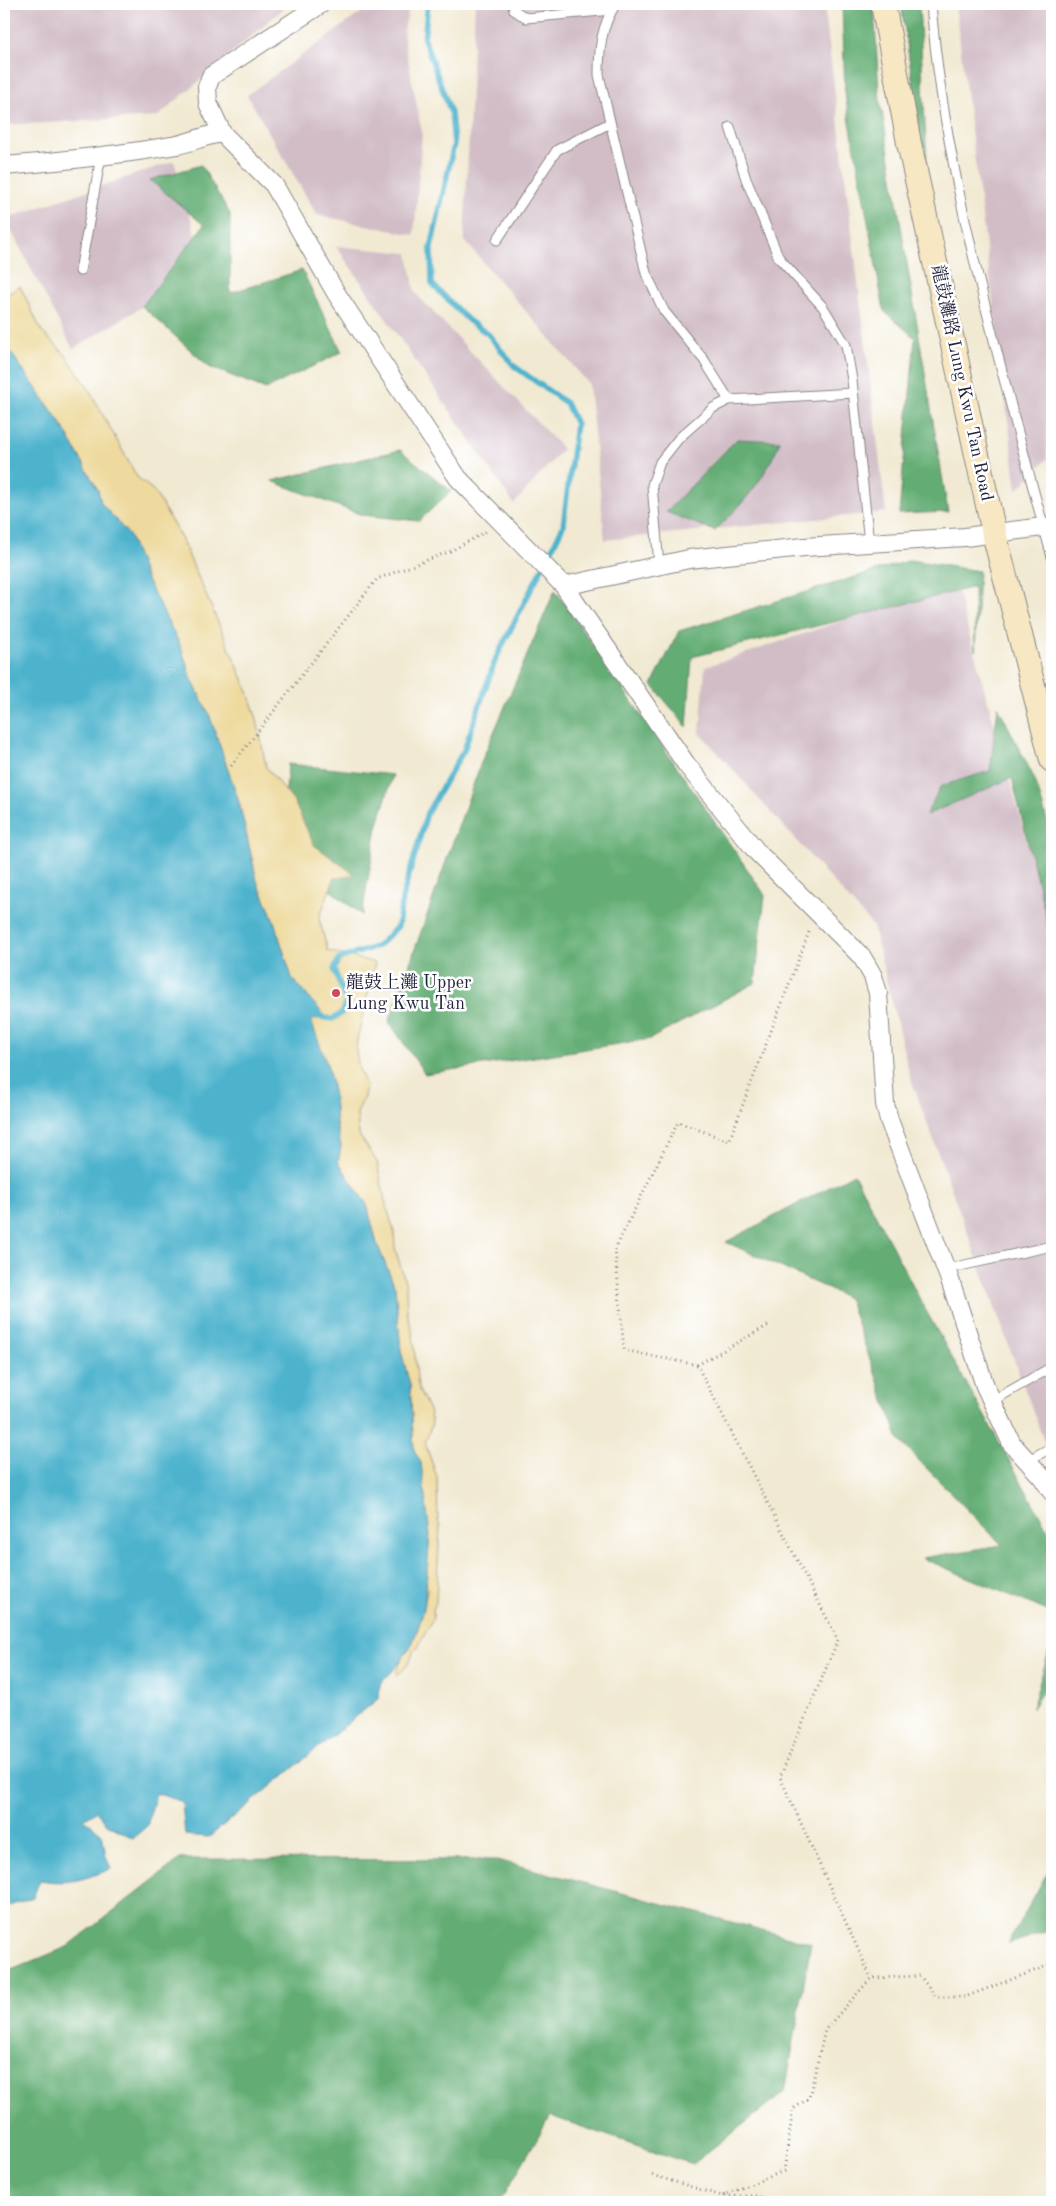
<svg xmlns="http://www.w3.org/2000/svg" width="1056" height="2206" font-family="'Old Standard TT','Noto Serif TC',serif">
<rect width="100%" height="100%" fill="#fff"/>
<filter id="ink" filterUnits="userSpaceOnUse"><feTurbulence type="fractalNoise" baseFrequency=".02" numOctaves="2"/><feDisplacementMap in="SourceGraphic" scale="10" xChannelSelector="R" yChannelSelector="G"/><feConvolveMatrix kernelMatrix="1 2 1 2 8 2 1 2 1" color-interpolation-filters="sRGB"/></filter>
<filter id="wash" filterUnits="userSpaceOnUse"><feTurbulence type="fractalNoise" baseFrequency=".0096" numOctaves="4" result="noise"/><feDisplacementMap in="SourceGraphic" scale="20" xChannelSelector="R" yChannelSelector="G"/><feGaussianBlur stdDeviation="1.12" result="paint"/><feColorMatrix in="noise" values="0 0 0 0 0 0 0 0 0 0 0 0 0 0 0 0 0 1.4 0 .05"/><feComposite in="paint" operator="in"/></filter>
<g filter="url(#wash)">
<rect width="100%" height="100%" fill="#f1e9d1"/>
<path fill="#d2bdc7" d="M4,4h285l-132,113 -153,8z
M373,4h37l-7,30 19,99 -8,102 -97,-20 -70,-120z
M475,4h349l62,508 -281,28 -16,-156 -125,-144z
M955,4h97v377l-6,4 1,74 -30,31z
M174,161l31,107 -132,81 -68,-130z
M336,246l72,7 7,40 148,156 -49,55z
M955,583l97,350v530l-142,-387 -37,-150 -173,-193 5,-66z"/>
<path fill="#64ad75" stroke="#436858" d="M842,4h32l5,89 69,419 -49,2 16,-176 -31,-27 -39,-217z
M901,4h18l9,182z
M201,165l29,49v79l72,-23 40,82 -76,37 -57,-22 -67,-61 62,-81 -54,-45z
M737,439l43,2c-16,40 -35,60 -65,90l-49,-19z
M400,450l51,41 -32,30 -57,-6 -90,-34z
M911,560l68,11 -4,80 -1,-64 -282,70 -5,70 -35,-42 27,-54z
M555,590l210,305 -10,88 -105,56 -225,35 -36,-52 93,-262z
M998,706l37,74 17,57v104l-40,-163 -86,37 15,-29 49,-15z
M288,764l105,11 -16,52 -15,88 -81,-63z
M854,1174l71,135 127,228v76l-130,-55 80,-13 -103,-105 -51,-142 -122,-56z
M1052,1641v36l-20,31z
M180,1859l317,1 314,83 -26,149 -93,72 -142,-48 -50,86h-496v-229l63,-26z
M1052,1864v66l-44,14z"/>
<path fill="#eeda9e" stroke="#887e6c" d="M20,286l22,46 23,22 22,32 50,91 17,14 27,47 65,148 11,33 9,48 28,35 20,43 41,30 -21,3 -15,41 9,32 47,12 -18,77 -1,12 3,17 7,17 -2,11 -7,16 2,22 18,27 8,39 9,30 1,17 11,37 1,27 6,22 4,45 2,11 10,20 3,14 -7,19 12,34 1,45 2,4 -4,76 -3,8v8l-16,31 -3,-1c-1,2 -1,5 -2,8 -2,8 -10,15 -16,20 2,-16 11,-21 17,-35 7,-15 11,-33 14,-50l-6,-128 -7,-13 -4,-65 -9,-34 -6,-64 -18,-43 -10,-39 -29,-43 3,-16 -5,-21 -2,-29 -6,-29 -17,-46 12,-6 -31,-37 -19,-60 -16,-37 -18,-79 -30,-88 -17,-34 -12,-35 -35,-69 -16,-40 -28,-33 -3,-13 -38,-68 -56,-79v-46z"/>
<path fill="#4eb3cd" stroke="#386a84" d="M4,343l56,79 38,68 3,13 28,32 16,41 35,69 12,35 17,34 30,88 18,79 16,37 19,60 32,37 -13,6 17,46 6,29 2,29 5,21 -3,16 29,43 10,39 18,43 6,64 9,34 4,65 7,13 9,72 -6,74 -11,33 -15,23 -18,19 -1,14 -170,139 -24,-2 -3,-33 -26,-9 -9,33 -14,12 -26,-14 -11,-13 -12,8 18,15 4,22 5,13c-27,10 -42,16 -71,11l-7,17 -29,11z"/>
<g fill="none" stroke-linecap="round" stroke-linejoin="round">
<path stroke="#4eb3cd" stroke-width="5.5" d="M428,4l-4,35 27,74 3,31 -23,104 1,36 36,36 20,14 26,32 52,37 10,21 -13,102 -11,23
M318,1017l15,2 10,-7 3,-11 -12,-32 5,-10 39,-13 20,-20 4,-27 25,-86 37,-63 32,-92 46,-90"/>
</g>
</g>
<g filter="url(#ink)">
<g fill="none" stroke-linecap="round" stroke-linejoin="round">
<g stroke="#8a8686" stroke-width="11">
<path id="lane" d="M513,4l1,6 12,8 86,-8
M616,4c-15,22 -17,45 -17,71l47,198 18,38 40,49 25,40
M931,4c10,125 40,249 72,371 16,61 32,122 49,182
M730,127l16,52 33,79 44,49 23,38 6,35 17,163
M497,240l60,-90 53,-27
M80,271l21,-115
M659,565l-7,-80 8,-23 19,-24 34,-30 16,-8 124,-7
M946,1269l106,-23
M992,1401l60,-34
M1027,1461l25,-14"/>
</g>
<g stroke="#8a8686" stroke-width="20">
<path id="street" d="M321,4l-110,72 -4,11 1,16 14,30 52,52 62,108 122,185 106,108 122,178 71,88 105,105 11,19 5,17 7,111 4,16 61,160 35,106 27,58 30,33 10,15
M4,166c58,-5 115,-11 173,-21 15,-3 29,-10 45,-12
M564,586l125,-27 115,-12 161,-10 78,-10"/>
</g>
<g stroke="#8a8686" stroke-width="26">
<path id="secondary" d="M883,4l26,139 85,390 58,227"/>
</g>
<path stroke="#8a8686" stroke-width="3" stroke-dasharray="1 4" stroke-linecap="butt" d="M1047,486l5,-8
M231,766l146,-187 74,-28 36,-20
M809,932l-80,209 -51,-19 -63,127 9,101 73,15 141,275 -58,137 91,201
M697,1365l74,-41
M652,2175l70,21
M760,2202v-6h-38l62,-25 9,-62 16,-11 16,-68 46,-52 49,-2 16,21h29l87,-33"/>
<use href="#lane" stroke="#fff" stroke-width="9"/>
<use href="#street" stroke="#fff" stroke-width="18"/>
<use href="#secondary" stroke="#f7e8c3" stroke-width="24"/>
</g>
</g>
<circle fill="#d1495b" stroke="#fff" stroke-width="2" cx="336" cy="993" r="5"/>
<g text-anchor="middle" dominant-baseline="central" stroke-width="5" stroke-linejoin="round" paint-order="stroke">
<g font-size="18" fill="#22223b" stroke="#fff">
<text transform="translate(962 383) rotate(78)">龍鼓灘路 Lung Kwu Tan Road</text>
</g>
<g font-size="18" fill="#22223b" stroke="#fff" text-anchor="start">
<text x="346" y="983">龍鼓上灘 Upper<tspan x="346" dy="21">Lung Kwu Tan</tspan></text>
</g>
</g>
<rect width="1056" height="2206" fill="none" stroke="#fff" stroke-width="20"/>
</svg>
